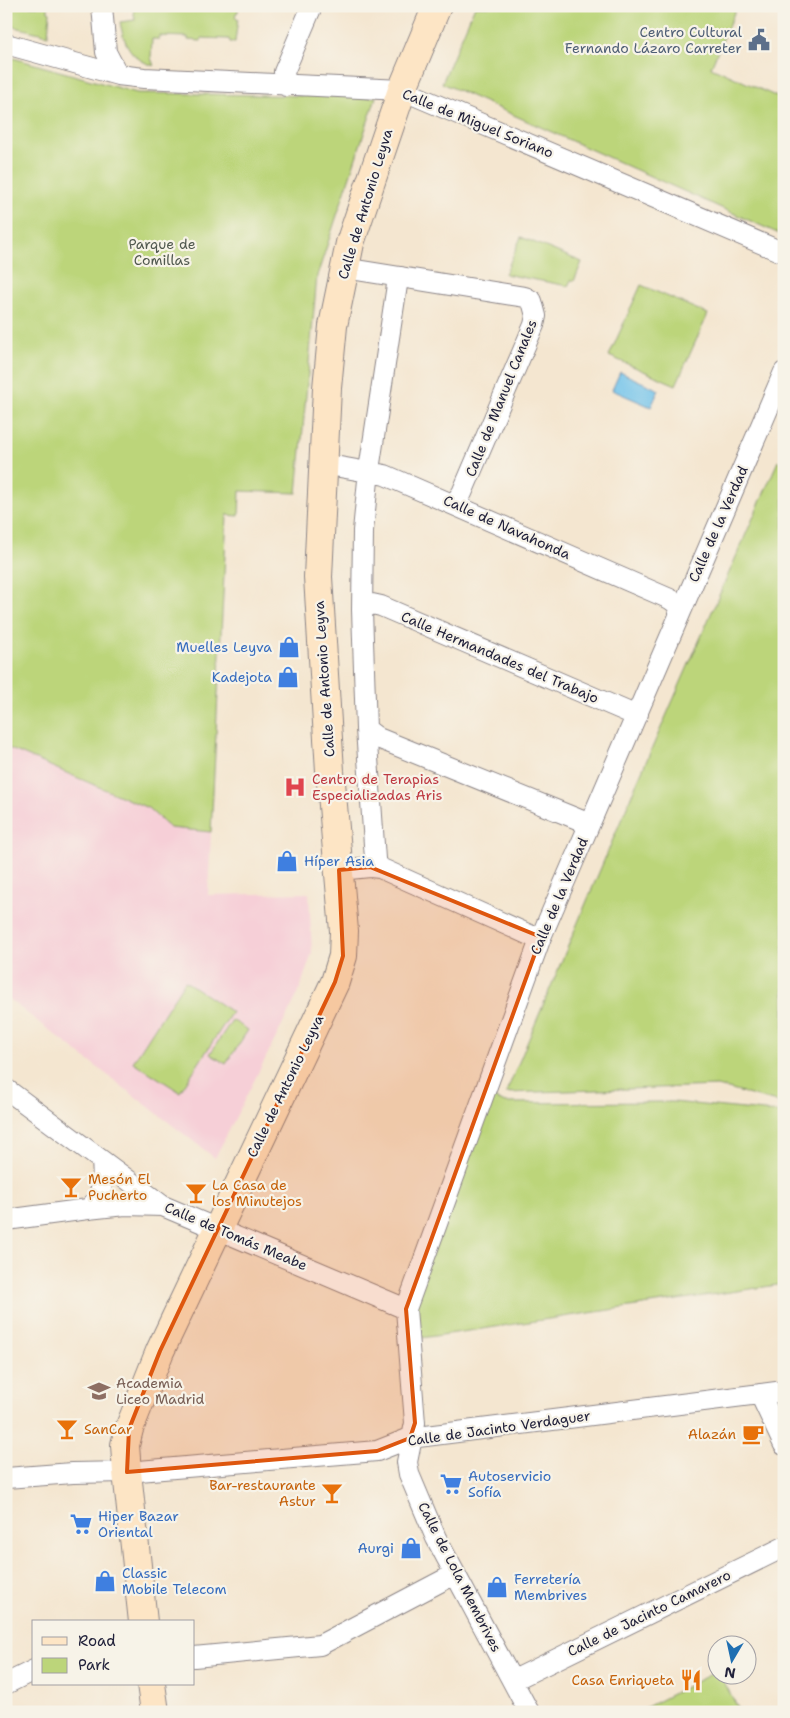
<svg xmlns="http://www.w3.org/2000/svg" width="790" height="1718" font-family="'Shantell Sans',sans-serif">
<rect width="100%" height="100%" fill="#f7f3e8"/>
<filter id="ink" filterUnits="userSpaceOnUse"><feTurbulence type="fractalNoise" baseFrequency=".02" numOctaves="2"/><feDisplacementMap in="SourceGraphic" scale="10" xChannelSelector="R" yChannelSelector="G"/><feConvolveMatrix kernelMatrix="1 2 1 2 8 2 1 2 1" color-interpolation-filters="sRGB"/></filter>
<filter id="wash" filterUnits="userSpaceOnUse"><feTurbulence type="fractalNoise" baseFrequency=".0096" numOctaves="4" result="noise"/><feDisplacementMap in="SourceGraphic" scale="20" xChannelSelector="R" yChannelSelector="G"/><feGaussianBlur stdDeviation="1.12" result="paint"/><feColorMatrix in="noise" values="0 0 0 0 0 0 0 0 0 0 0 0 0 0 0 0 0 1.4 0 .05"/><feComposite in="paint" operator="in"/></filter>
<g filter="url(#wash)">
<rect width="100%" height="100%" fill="#f4e6d0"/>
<path fill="#f6cfd7" d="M6,747l142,61 23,20 40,4 -3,63 101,-2 3,60 -14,41 -83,164 -209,-161z"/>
<path fill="#bcd57a" stroke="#6f7c5a" d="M6,6h42v5l2,1 -2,23 -42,-10z
M118,6h120v6l-2,1 -1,5h3l-3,24h-5l-1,-3 -28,-1v3l-13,-1v-3l-29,-1v3h-7l-1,19 3,8c-23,-7 -30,-22 -34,-44l15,-2 -2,-13 -15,2z
M475,6h262l-26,61 73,33v136l-342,-153z
M6,56l131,37 239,4 -59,179 -20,217 -57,-2 -1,25 -12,-1 -16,317 -41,-4 -22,-20 -142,-61z
M521,237l61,25 -8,19 -3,-1 -3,6 -63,-12z
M641,285l67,29 -32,71 -67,-29z
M778,461l6,3v640l-67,-18 -211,7 129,-306z
M185,981l47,31 -52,80 -47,-30z
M232,1020l16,10 -22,34 -16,-10z
M484,1093l21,10 168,-1 111,11v171l-376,56 2,-47z
M717,1671l1,5h3l19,36h-103z"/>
<path fill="#6fc2eb" stroke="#487293" d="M620,372l39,18 -8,17 -39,-17z"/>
</g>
<g filter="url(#ink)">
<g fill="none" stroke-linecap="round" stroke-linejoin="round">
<g stroke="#8b8486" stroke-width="22">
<path id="street" d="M102,6l4,46 12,23
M6,44l112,31 26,3 258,12 382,163
M286,86l-2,-14 28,-66
M344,268l181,29 7,4 4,15 -2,9 -72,168 -8,11
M323,464l62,11 285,124 7,5 2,8
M362,610l10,-6 9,2 249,107 8,1
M366,729l12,9 202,82 8,8
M370,867l5,-8 -9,-130 -4,-119 1,-79 6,-61 28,-185 4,-8
M339,870l31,-3 10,1 154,69h7
M6,1089l157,117 243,103
M88,1209l37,-4 38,1
M6,1220l82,-11c15,-13 16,-28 14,-47
M760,1394l24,51
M6,1478l67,-5 54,-1 250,-21 33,-13 374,-47
M194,1657l126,-12 135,-71
M514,1680l270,-133
M6,1684l28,-14
M529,1712l-93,-174 -27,-64 -2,-12 8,-39 -9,-114 135,-372 243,-565"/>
</g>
<g stroke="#8b8486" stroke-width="30">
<path id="secondary" d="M143,1622l-16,-150 -2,-27 4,-16 31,-78 175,-369 8,-26 1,-25 -14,-160 -12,-194 9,-189 6,-62 17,-83 52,-153 35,-84
M151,1684l4,28"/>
</g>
<use href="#street" stroke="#fff" stroke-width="20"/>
<use href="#secondary" stroke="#fde5c5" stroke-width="28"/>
</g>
</g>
<path fill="#de560e" fill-opacity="0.2" stroke="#de560e" stroke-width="4" stroke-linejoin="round" d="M370,867l171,70 -135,372 9,114 -5,15 -33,13 -250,21 2,-43 31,-78 175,-369 8,-26 -4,-86z"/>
<defs>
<g id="civic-bare" transform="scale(1.725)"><path d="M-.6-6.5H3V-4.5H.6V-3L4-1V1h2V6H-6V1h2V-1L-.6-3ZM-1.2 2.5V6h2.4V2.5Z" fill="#5c6f8a" stroke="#f7f3e8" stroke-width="2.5" paint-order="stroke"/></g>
<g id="shop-bare" transform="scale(1.725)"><path d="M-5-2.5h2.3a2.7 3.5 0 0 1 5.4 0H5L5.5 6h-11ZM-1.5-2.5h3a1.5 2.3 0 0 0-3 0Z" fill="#3f7fe0" stroke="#f7f3e8" stroke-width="2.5" paint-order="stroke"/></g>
<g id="hospital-bare" transform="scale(1.725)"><path d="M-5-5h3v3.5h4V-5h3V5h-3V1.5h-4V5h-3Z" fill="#e0444e" stroke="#f7f3e8" stroke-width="2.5" paint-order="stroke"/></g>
<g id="bar-bare" transform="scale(1.725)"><path d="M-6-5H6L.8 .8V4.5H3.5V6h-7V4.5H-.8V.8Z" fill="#e8710a" stroke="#f7f3e8" stroke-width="2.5" paint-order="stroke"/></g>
<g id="school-bare" transform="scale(1.725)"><path d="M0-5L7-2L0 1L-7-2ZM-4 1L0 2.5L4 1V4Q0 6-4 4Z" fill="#8d6e63" stroke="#f7f3e8" stroke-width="2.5" paint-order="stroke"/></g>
<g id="cafe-bare" transform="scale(1.725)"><path d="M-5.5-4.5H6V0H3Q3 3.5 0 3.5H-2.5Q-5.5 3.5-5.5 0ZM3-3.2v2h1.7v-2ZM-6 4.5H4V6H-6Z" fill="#e8710a" stroke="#f7f3e8" stroke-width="2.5" paint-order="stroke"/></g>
<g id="supermarket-bare" transform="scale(1.725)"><path d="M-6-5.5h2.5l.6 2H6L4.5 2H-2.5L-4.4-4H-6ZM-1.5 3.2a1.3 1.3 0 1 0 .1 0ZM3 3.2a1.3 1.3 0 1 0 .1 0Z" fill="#3f7fe0" stroke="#f7f3e8" stroke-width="2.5" paint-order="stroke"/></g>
<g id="restaurant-bare" transform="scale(1.725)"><path d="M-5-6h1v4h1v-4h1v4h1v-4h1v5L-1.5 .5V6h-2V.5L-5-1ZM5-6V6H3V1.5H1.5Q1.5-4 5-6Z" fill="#e8710a" stroke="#f7f3e8" stroke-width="2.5" paint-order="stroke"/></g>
</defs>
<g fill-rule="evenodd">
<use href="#civic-bare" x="759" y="40"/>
<use href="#shop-bare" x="289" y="647"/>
<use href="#shop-bare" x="288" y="677"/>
<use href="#hospital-bare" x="295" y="787"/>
<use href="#shop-bare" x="287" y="861"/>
<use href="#bar-bare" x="71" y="1187"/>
<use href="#bar-bare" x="196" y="1193"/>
<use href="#school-bare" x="99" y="1391"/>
<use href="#bar-bare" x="67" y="1429"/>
<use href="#cafe-bare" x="753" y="1434"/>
<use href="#supermarket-bare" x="451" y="1484"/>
<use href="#bar-bare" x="332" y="1493"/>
<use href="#supermarket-bare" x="81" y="1524"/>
<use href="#shop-bare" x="411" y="1548"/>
<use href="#shop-bare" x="105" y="1581"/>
<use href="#shop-bare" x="497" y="1587"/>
<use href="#restaurant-bare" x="691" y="1680"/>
</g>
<g text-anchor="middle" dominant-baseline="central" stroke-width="4.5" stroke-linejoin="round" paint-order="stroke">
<g font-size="14" fill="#4e5e75" stroke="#f7f3e8" text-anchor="end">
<text x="742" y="32">Centro Cultural<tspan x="742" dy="16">Fernando Lázaro Carreter</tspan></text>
</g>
<g font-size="14" fill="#22223b" stroke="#f7f3e8">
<text transform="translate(478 123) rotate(22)">Calle de Miguel Soriano</text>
<text transform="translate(365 204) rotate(-73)">Calle de Antonio Leyva</text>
<text transform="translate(501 398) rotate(-68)">Calle de Manuel Canales</text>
<text transform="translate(718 524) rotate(-66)">Calle de la Verdad</text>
<text transform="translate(507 527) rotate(24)">Calle de Navahonda</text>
<text transform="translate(500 657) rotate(23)">Calle Hermandades del Trabajo</text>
<text transform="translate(324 679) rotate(-94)">Calle de Antonio Leyva</text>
<text transform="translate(559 896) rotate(-67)">Calle de la Verdad</text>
<text transform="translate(285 1086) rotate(-64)">Calle de Antonio Leyva</text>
<text transform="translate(236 1236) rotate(23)">Calle de Tomás Meabe</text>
<text transform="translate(499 1428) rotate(-8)">Calle de Jacinto Verdaguer</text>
<text transform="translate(460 1577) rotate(63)">Calle de Lola Membrives</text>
<text transform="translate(649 1613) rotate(-26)">Calle de Jacinto Camarero</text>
</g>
<g font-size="14" fill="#50584e" stroke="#f7f3e8">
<text x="162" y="244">Parque de<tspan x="162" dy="16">Comillas</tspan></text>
</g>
<g font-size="14" fill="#366cbe" stroke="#f7f3e8" text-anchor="start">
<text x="272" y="647" text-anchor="end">Muelles Leyva</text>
<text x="272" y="677" text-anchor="end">Kadejota</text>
<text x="304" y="861">Híper Asia</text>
<text x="468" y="1476">Autoservicio<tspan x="468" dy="16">Sofía</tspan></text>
<text x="98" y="1516">Hiper Bazar<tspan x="98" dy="16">Oriental</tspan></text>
<text x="394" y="1548" text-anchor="end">Aurgi</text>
<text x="122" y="1573">Classic<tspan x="122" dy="16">Mobile Telecom</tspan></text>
<text x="514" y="1579">Ferretería<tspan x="514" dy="16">Membrives</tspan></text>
</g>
<g font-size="14" fill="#be3a42" stroke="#f7f3e8" text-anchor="start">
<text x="312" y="779">Centro de Terapias<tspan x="312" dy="16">Especializadas Aris</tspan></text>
</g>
<g font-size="14" fill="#c56008" stroke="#f7f3e8" text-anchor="start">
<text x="88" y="1179">Mesón El<tspan x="88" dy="16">Pucherto</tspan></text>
<text x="212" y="1185">La Casa de<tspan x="212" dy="16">los Minutejos</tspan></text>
<text x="84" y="1429">SanCar</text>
<text x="736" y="1434" text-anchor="end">Alazán</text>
<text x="316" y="1485" text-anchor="end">Bar-restaurante<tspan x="316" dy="16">Astur</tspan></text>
<text x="674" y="1680" text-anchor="end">Casa Enriqueta</text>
</g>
<g font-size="14" fill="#785e54" stroke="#f7f3e8" text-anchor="start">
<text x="116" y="1383">Academia<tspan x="116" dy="16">Liceo Madrid</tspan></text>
</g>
</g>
<rect width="790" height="1718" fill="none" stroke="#f7f3e8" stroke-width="25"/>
<rect x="32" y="1620" width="162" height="65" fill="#f7f3e8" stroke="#a29fa3"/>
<rect x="42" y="1637" width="25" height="8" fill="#fde5c5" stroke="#a29fa3"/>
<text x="78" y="1646" font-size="15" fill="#22223b">Road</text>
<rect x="42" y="1658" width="25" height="15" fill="#bcd57a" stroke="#a29fa3"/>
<text x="78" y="1670" font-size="15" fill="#22223b">Park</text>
<g transform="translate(732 1660) rotate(189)"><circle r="24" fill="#f7f3e8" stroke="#a29fa3"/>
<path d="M0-4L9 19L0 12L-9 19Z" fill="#1f6fb2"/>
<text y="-8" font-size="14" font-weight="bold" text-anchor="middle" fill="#22223b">N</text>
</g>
</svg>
